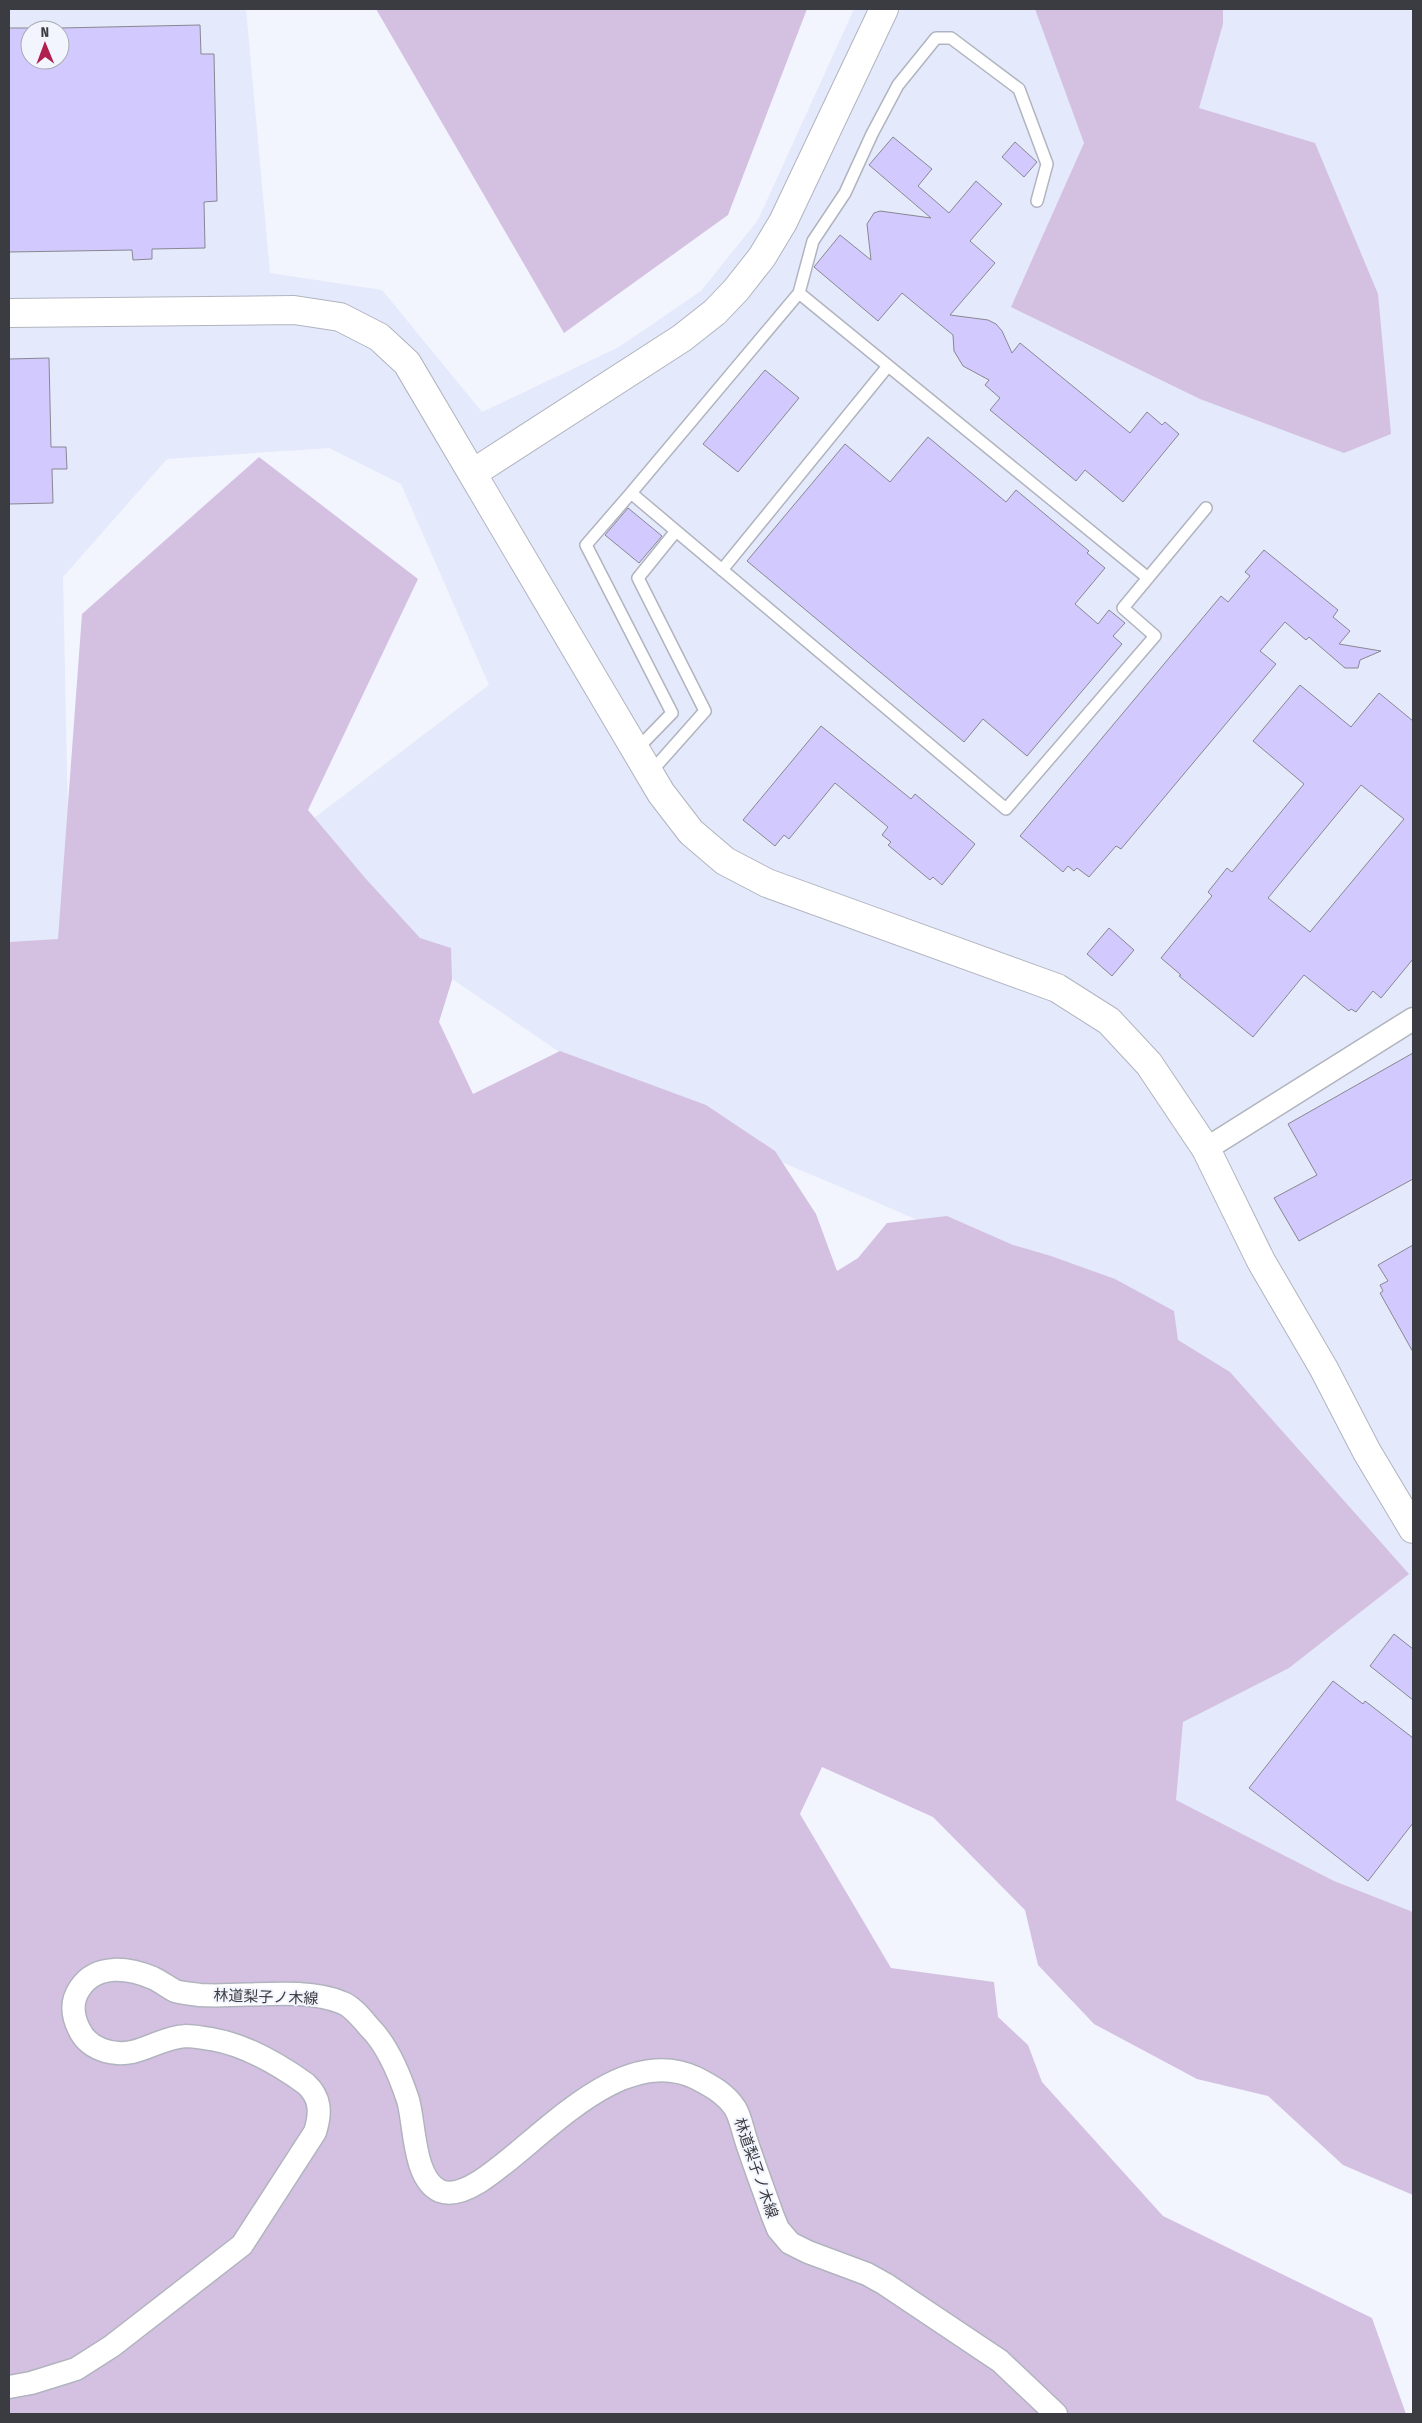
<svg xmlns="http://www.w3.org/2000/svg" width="1422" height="2423" font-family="'Fira Sans Condensed','Noto Sans JP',sans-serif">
<rect width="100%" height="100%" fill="#f2f5fd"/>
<path fill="#e4e9fb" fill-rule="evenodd" d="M9,9h237l24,264 112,17 100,122 137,-65 82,-56 57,-71 96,-211h559v1926l-259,-117 -47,-514 -217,-96 -267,-113 -187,-127 -139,-137 192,-146 -88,-201 -72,-36 -162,11 -104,118 8,387 -62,3zM30,30h30v30h-30z"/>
<path fill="#d4c1e2" d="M376,9h431l-79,206 -164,118z
M1035,9h188v15l-24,84 116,35 63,151 13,140 -47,19 -144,-54 -189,-92 73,-164z
M259,457l159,122 -110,231 58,69 54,59 31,10 1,32 -13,42 34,72 87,-43 146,54 69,46 41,63 21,57 21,-13 29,-35 60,-7 66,29 38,11 64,23 59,32 4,29 52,32 179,202 -120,94 -106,54 -7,78 158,81 79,31v283l-70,-30 -75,-69 -71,-17 -103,-55 -56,-59 -13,-55 -92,-93 -111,-50 -22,47 91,154 103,14 4,35 30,28 14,37 121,134 209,102 34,96h-1397v-1472l49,-3 24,-325z"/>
<path fill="#d2cafe" stroke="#888791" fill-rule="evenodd" d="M200,25l1,29h13l3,147 -13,1 1,46 -53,1v10l-19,1 -1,-10 -123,2v-224h21v32h30v-32z
M893,137l39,32 -14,17 31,27 27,-32 26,23 -32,37 25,22 -45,52 38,5 8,4 6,7 10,22 8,-10 110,90 17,-21 15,13 3,-3 14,12 -56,68 -38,-32 -9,11 -86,-71 10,-12 -15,-13 4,-5 -26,-14 -9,-15 -1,-16 -51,-42 -24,28 -64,-54 26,-32 31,25 -4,-36 7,-11 6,-2 51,7 -62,-53z
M1015,142l22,20 -13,15 -22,-20z
M49,358l2,89h15l1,22h-15l1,34 -44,1v-145z
M765,370l34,28 -61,74 -35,-28z
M928,437l78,65 10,-12 73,61 -2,2 18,15 -30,36 23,20 11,-14 16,13 -12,13 9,8 -95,112 -44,-37 -19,23 -217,-181 98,-117 45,38z
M628,508l34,28 -23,27 -34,-28z
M1264,550l74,60 -5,7 17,14 -11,13 42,7 -21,9 -2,8h-13l-36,-31 -3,3 -21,-18 -25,29 16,13 -155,185 -5,-3 -27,31 -12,-9 -3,3 -6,-5 -5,6 -43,-36 201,-240 7,6 22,-26 -5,-4z
M1300,685l51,42 28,-34 34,28v238l-32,39 -8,-7 -17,21 -5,-3 -2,2 -45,-36 -51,62 -74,-61 2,-1 -20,-17 51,-62 -4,-4 19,-24 5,4 72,-88 -51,-43zM1361,785l43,34 -94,113 -42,-34z
M821,726l90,73 4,-5 60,50 -33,41 -9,-8 -3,3 -42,-35 3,-3 -9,-7 6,-8 -53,-44 -46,56 -5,-4 -9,11 -32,-26z
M1109,928l25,22 -22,26 -25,-22z
M1413,1053v126l-114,62 -25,-43 43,-23 -29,-51z
M1413,1245v107l-33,-59 3,-2 -3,-6 8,-4 -10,-16z
M1394,1634l19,15v51l-43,-34z
M1333,1681l30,23 2,-3 48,37v85l-45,58 -119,-93z"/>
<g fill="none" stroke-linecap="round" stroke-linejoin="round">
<g stroke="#b1b4bf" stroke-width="14">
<path id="lane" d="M1037,201l10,-37 -28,-75 -68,-51h-15l-38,47 -26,49 -27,59 -32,48 -14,52 -168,200 375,316 149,-173 -32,-28 83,-100
M799,293l349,285
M631,493l-45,52 86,168 -36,37
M722,570l166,-204
M650,773l55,-62 -67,-133 38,-47"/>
</g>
<g stroke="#b1b4bf" stroke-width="25">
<path id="street" d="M1206,1149l207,-130
M9,2387l22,-4 45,-14 36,-23 130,-101 73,-113c6,-19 6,-34 -9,-48 -29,-21 -60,-39 -95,-45 -8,-1 -17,-3 -25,-3 -20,1 -36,12 -54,16 -20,4 -44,-3 -53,-23 -7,-14 -8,-28 1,-41 17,-25 49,-20 73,-10 8,4 15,9 22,13 7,2 17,3 25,4 43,3 104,-9 143,8 10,4 20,17 27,25 18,18 30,48 38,72 7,24 5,79 32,91 53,21 157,-160 256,-113 15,8 29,15 39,30 6,10 8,24 12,35 8,24 17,48 25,71l6,15 12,14 18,9 59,22 18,10 115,77 56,53"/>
</g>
<g stroke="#b1b4bf" stroke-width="30">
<path id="secondary" d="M9,313l285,-3 46,7 39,20 28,26 254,430 30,39 34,29 42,22 290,105 52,33 40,43 57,85 55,112 63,108 43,83 46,77
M473,473l209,-135 33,-26 21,-22 26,-33 21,-35 101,-213"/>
</g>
<use href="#lane" stroke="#fff" stroke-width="11"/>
<use href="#street" stroke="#fff" stroke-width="22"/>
<use href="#secondary" stroke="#fff" stroke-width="28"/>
</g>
<g text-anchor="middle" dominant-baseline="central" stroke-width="4" stroke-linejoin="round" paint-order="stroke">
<g font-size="15" fill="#3b3c41" stroke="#f2f5fd">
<text transform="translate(266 1997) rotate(2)">林道梨子ノ木線</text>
<text transform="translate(756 2168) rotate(71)">林道梨子ノ木線</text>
</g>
</g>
<rect width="1422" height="2423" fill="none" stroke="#3b3c41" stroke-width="20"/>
<g transform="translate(45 45) rotate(359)"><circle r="24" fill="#f2f5fd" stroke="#a9abb2"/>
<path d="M0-4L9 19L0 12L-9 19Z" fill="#b01f4e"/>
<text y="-8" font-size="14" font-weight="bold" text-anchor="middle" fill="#3b3c41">N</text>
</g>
</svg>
